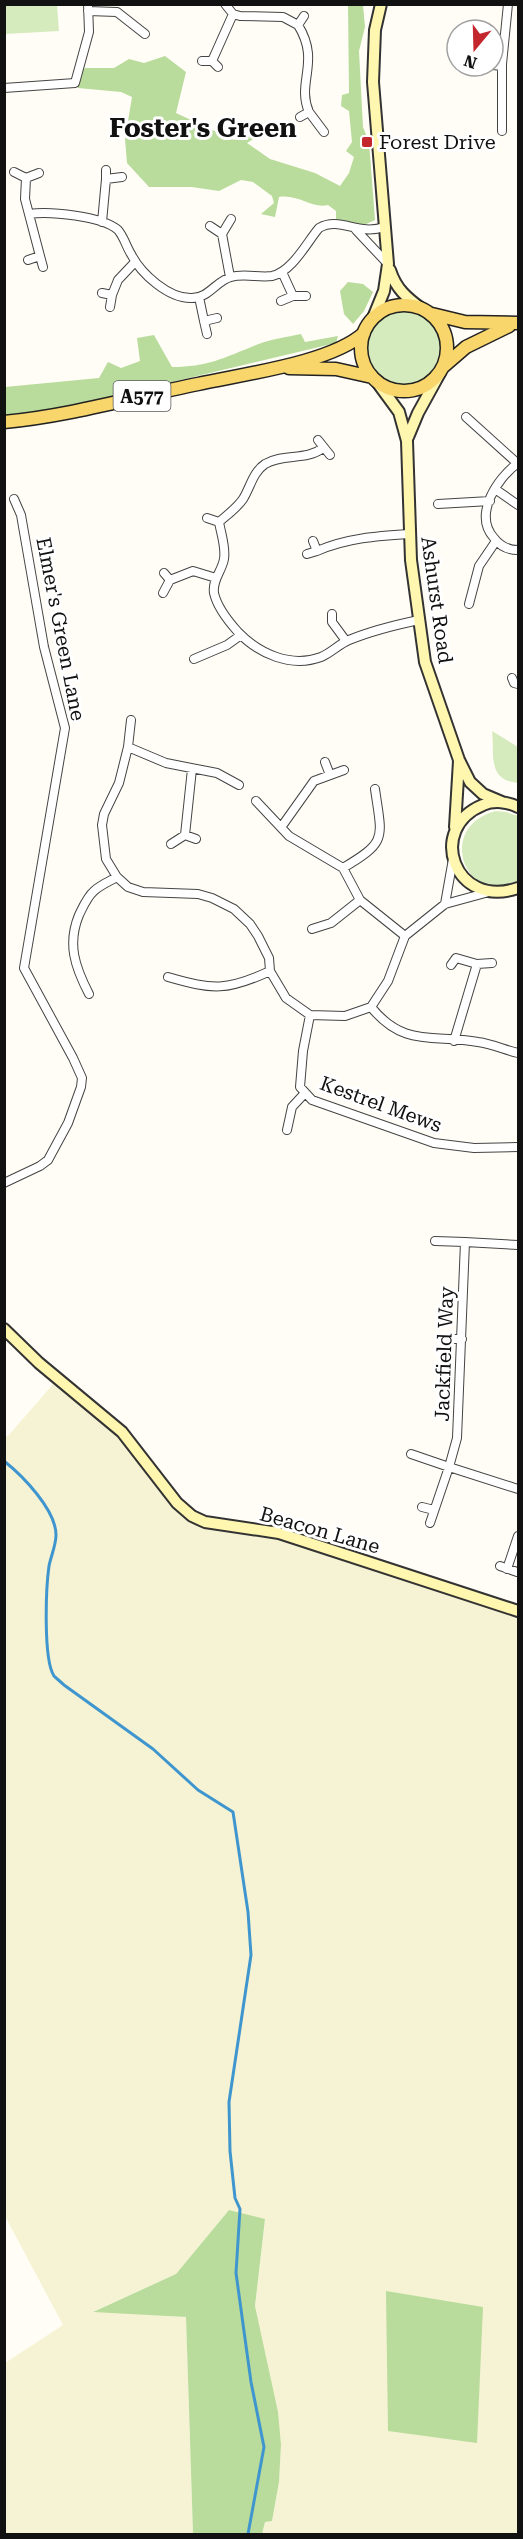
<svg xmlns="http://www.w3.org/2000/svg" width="523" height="2539" font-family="'Roboto Serif',serif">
<rect width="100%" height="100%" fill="#fffdf5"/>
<path fill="#f6f3d4" d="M55,1382l54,39 88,98 82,14 239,78v923h-256l3,-12 7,-1 7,-39 2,-37 -26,-139 10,-86 -36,-10 -53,64 -82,37 92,6 7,217h-188v-171l58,-38 -58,-109 -1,-781 4,1z"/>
<path fill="#d5ebbd" d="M5,4l52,1 2,26 -54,3z
M365 349a38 38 0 1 1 76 0a38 38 0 1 1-76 0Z
M492,731l26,16v36c-32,-3 -23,-30 -26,-52z
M496,811l10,1 12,4v67c-55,23 -82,-57 -22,-72z"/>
<path fill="#b9dc9c" d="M348,5h15l2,22 -6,24 4,76 6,15 6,78 -11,5 -28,-4v-10l-8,-6c-16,4 -30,-11 -49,-8l-4,20 -14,-3 13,-11 -2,-7 -19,-14 -12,-2 -22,11 -27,-4h-43l-22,-24 -2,-24 7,-42 -11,-5 -43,-4v-11l7,-9h29l15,-9 15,4 21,-7 21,16 -10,41 58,27 28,-15 4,6 -19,12 23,16 45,14 25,13 9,-13 5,-16 -8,-6 6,-9 -3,-31 -8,-5 1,-11 7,-2z
M348,282l15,2 10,8 -9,19 -11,13 -9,-10 -4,-23z
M301,334l4,8 33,-6 -2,7 -231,55 -85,18 -15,1v-30l94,-9 9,-16 13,6 19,-7 -3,-23 17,-3 18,32c35,0 52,-9 84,-22 14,-6 31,-8 45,-11z
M229,2210l36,9 -10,87 23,106 3,33 -2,37 -7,39 -7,1 -3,12h-69l-7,-217 -93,-5 83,-38z
M386,2291l97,16 -6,136 -89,-12z"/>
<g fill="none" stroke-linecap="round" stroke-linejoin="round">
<path stroke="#3f96cf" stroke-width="3" d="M4,1461c19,15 52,49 52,74 0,10 -5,21 -7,31 -3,21 -6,93 5,110 3,3 7,6 10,9l89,64 45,41 35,22 15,100 3,43 -22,147 1,49 5,47 5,11 -4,64 15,109 13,65 -16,87"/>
<g stroke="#444" stroke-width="10">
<path id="street" d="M225,4l8,10 7,2 43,1 15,8
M88,11l29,1 28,22
M304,16l-6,9c23,37 -2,57 11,87
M202,61h10l6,6
M212,61l21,-47
M493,65l9,1
M4,88l71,-5 14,-51 -1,-28
M300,117l9,-5 15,20
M502,131v-67l6,-60
M106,170v9l16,-2
M14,172l12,6 13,-5
M26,178l-1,21 15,57
M29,214c21,-3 73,2 89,16 6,7 8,16 13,24 10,20 38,45 61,44 17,0 24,-17 39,-21 13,-4 28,1 41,-1 20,-4 35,-34 47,-48 21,-12 39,8 65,-1
M102,222l4,-43
M210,226l12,8 9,-15
M356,230l32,34
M222,234l8,43
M28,260l12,-4 3,11
M282,272l11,24
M102,293l10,2 -2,12
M112,295l6,-15 17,-18
M199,297l5,24
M281,301l12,-5h13
M207,334l-3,-13 13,-3
M466,417l51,46
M318,440l12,15
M323,448c-17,13 -40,5 -58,16 -12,8 -15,24 -22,35 -6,9 -16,16 -24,23 2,12 7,25 5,37 -2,12 -12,21 -10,34 3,14 15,29 24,39 21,22 53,36 83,25 10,-4 18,-13 28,-17 22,-9 46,-15 70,-20
M518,463c-21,15 -45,52 -24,75 6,8 14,12 24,12
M495,489l23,16
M438,504l52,-3
M207,518l12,4
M317,551c30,-13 60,-15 92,-17
M307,554l10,-3 -4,-10
M170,580l23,-9 23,7
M163,593l7,-13 -6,-7
M469,604l10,-38 17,-25
M332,614v8l14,19
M194,659l33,-14 14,-10
M512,678l2,5 4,1
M131,720l-3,27 38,16 51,10 22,12
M128,747l-9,36 -15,31 -2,11 4,34 11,18 11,10 15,5 55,2 14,4 22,11 16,15 8,12 11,22 1,13 16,27 24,17 35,1 26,-9 17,-26 17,-45 40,-32 44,-12
M325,762l5,13
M256,801l33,35 54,32 17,32 45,36
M282,826l32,-45 30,-11
M185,835l7,-66
M171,844l14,-9 11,4
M343,868c45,-27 39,-29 32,-79
M445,904l8,-45
M312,929l19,-6 29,-23
M451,965l5,-7 21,6 15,-1
M168,977c45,13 59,14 102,-6
M89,994c-14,-27 -22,-50 -10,-79 4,-8 8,-18 15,-24 6,-6 16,-10 23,-14
M371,1007c33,41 63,27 107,35 14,2 27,8 40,11
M310,1015l-7,36 -3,36 12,13 122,43 40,5 44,-1
M454,1041l23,-77
M287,1130l5,-23 13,-14
M4,1183l36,-17 8,-6 20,-37 13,-36 1,-9 -9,-20 -49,-90 41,-240 -21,-81 -23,-132 -7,-16
M435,1241l30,1
M518,1245l-53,-3 -8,196 -8,29 69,22
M447,1339h15
M411,1454l38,13 -19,56
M422,1507l12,3
M500,1566l17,6
M507,1569l11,-33"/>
</g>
<g stroke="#333" stroke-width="14">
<path id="secondary" d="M390,270c6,19 17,28 32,39
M373,318l11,-27 4,-27 -15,-182 2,-52 6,-26
M377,382l22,30 8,29 4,119 14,102 34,98 11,22 13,12 19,8
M408,437l10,-24 22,-40
M518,807c-10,-5 -24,-7 -35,-2 -57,23 -29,105 35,83
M455,827l4,-66
M4,1329l35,34 83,69 55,71 15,13 13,6 74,11 239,78"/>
</g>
<g stroke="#222" stroke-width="15">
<path id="primary" d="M361 348a43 43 0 1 1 86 0a43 43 0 1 1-86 0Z
M432,314l33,8 53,1
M444,366l22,-19 43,-21
M289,368l47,1 36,8
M4,422c66,-6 130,-25 194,-38 45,-10 133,-21 166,-51"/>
</g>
<use href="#street" stroke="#fff" stroke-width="8"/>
<use href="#secondary" stroke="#fff6b0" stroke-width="10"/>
<use href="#primary" stroke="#f9d66b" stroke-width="12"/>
</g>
<rect fill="#c4262e" stroke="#fff" stroke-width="2" x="361" y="136" width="12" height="12" rx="3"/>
<g text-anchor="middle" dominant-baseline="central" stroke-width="6" stroke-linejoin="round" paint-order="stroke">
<rect fill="#fff" stroke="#585858" stroke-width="1.5" x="113.5" y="381" width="57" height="30" rx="4.5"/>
<g font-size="18" font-weight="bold" fill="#111">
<text x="142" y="396">A577</text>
</g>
<g font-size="20" fill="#111" stroke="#fff" text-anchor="start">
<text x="379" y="142">Forest Drive</text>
</g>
<g font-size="20" fill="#111" stroke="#fff">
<text transform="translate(437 600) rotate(82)">Ashurst Road</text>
<text transform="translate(61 629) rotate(79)">Elmer's Green Lane</text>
<text transform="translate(381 1104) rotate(20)">Kestrel Mews</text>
<text transform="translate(444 1354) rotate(-88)">Jackfield Way</text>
<text transform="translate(320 1530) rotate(16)">Beacon Lane</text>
</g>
<g font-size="26" font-weight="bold" fill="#111" stroke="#fff">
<text x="203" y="128">Foster's Green</text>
</g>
</g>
<rect width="523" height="2539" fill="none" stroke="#111111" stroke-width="12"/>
<g transform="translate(475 48) rotate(199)"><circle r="28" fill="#ffffff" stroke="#a0a0a0" stroke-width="1.5"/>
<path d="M0-4.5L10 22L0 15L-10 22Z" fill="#c4262e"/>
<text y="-9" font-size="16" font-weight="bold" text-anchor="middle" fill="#111111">N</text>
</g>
</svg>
